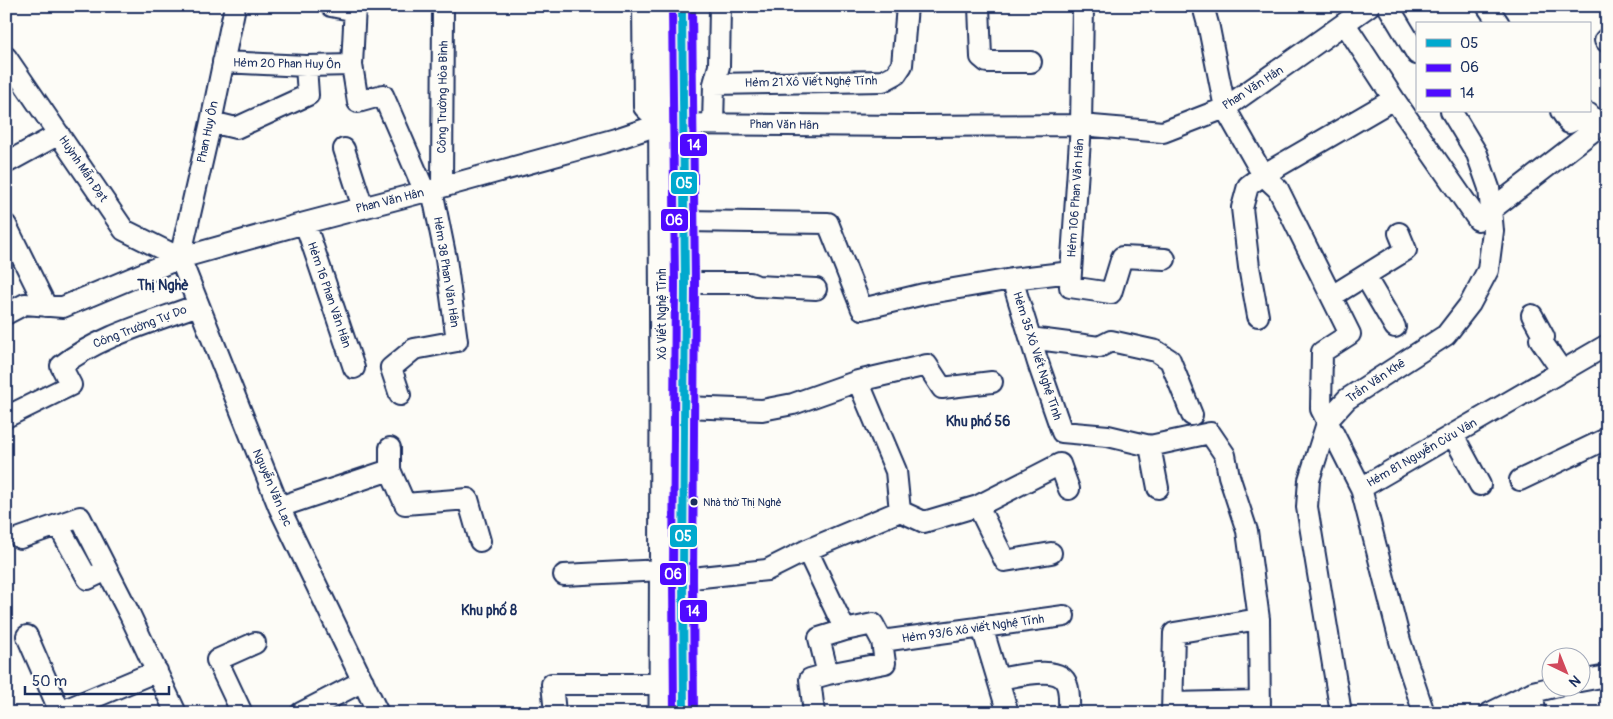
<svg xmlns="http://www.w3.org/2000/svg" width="1613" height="719" font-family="Pangolin,sans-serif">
<rect width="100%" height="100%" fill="#fdfcf7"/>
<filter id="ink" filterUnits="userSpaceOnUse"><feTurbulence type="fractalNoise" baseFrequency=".02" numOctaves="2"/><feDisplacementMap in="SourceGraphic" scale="10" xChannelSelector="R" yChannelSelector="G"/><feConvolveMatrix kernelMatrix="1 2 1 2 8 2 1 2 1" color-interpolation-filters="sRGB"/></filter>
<g filter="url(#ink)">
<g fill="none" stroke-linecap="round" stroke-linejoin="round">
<g stroke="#1b2f5e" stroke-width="24">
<path id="minor" d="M331,6l25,5
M643,6l1,101 17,17
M979,6l2,51 6,5h44
M1203,6l6,22 16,80 38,67 15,14 72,145 -28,18 -1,57 40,79
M1388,6l29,48
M1487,6l12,18
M1345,24l49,75 84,121 129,-100
M1607,38l-2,2 2,2
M6,57l118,173 56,28
M223,62l83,4 46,-1 3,-59
M352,65l6,37 25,-7 42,97
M714,84l169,-3 13,-7 6,-9 5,-59
M1561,111l8,12 20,-9 10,11
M211,122l25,6 72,-33 -2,-29
M713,124l1,-40 5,-18 1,-60
M344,149l19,59
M6,163l53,-29
M442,187l1,-181
M684,221l144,2 34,86 62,-15 88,-15 26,84 24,69 46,4 42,10 60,-13 15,22 4,21 18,55 12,88 1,94
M305,223l49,145
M6,225l40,81
M180,258l99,249 99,206
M180,258l31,-136 24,-116
M1071,272l-1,15 41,6 11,-36 43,2
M1365,276l30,51
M1012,279l59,-7 10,-147 2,-119
M685,283h65l7,3 59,3
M1332,296l74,-46 -7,-17
M6,314l19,-10 38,3 117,-49 125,-35 137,-36 174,-48 45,-15 250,2 170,-1 82,7 62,-24 144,-102
M1532,315l12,22 -4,2 22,32
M1258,316l-9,-49 -7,-59 6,-22 15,-11 131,-76
M1030,338l69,9 12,-6 45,10 14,9 22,55
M858,381l69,-16 15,23 50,-6
M400,395l-9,-27 23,-19 43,-8 -11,-82 -14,-69
M685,407l77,3 31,-6 65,-23 38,90 4,40
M6,417l65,-32 -10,-19c38,-30 92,-44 137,-61
M1453,435l27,50
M1150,446l8,42
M390,448v22l15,34 63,-5 12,42
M1520,480l86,-41 1,2
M978,506l27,55 46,-8
M279,507l111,-37
M58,525l30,54 19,-9
M20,538l60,-21 50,98 46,98
M807,550l38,80 -26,8 9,36 57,-11 -3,-22 -9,-17 -28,6
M564,575l98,-5
M683,579l84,-9 40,-20 93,-39 24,11 54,-16 82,-42 9,25
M982,627l26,86
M27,636l33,76 97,-41
M882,641l182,-25
M998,679c16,-2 63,-16 69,6 3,8 2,19 2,28
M1580,681l27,-5
M1533,692l2,21
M1173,703l87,-2
M242,713l-25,-53 38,-17
M301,713l62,-32
M555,713l-3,-29h110
M814,713l-4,-34 18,-5
M1172,713l2,-80 85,-14
M1341,713l-34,-206 2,-27 19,-60 19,-21 99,-64 24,-31 18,-34 5,-39 -4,-43 -12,-34 -26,-43
M1424,713l-24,-72 -39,-153 246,-143
M1490,713l43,-21 25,-6"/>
</g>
<g stroke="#1b2f5e" stroke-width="29">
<path id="major" d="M661,6l2,401 -1,306
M682,6l3,277 -2,296 1,134"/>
</g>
<use href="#minor" stroke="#fdfcf7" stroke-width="20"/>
<use href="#major" stroke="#fdfcf7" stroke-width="25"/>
<g stroke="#fdfcf7" stroke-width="11">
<path id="bus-1" d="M682,6l3,277 -2,296 1,134"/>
</g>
<g stroke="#fdfcf7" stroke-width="11">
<path id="bus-2" d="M672,6l3,277 -2,296 1,134"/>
</g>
<g stroke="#fdfcf7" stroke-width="11">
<path id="bus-3" d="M692,6l3,277 -2,296 1,134"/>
</g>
<use href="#bus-1" stroke="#00a9ce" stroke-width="8"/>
<use href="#bus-2" stroke="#4f0aff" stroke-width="8"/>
<use href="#bus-3" stroke="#4f0aff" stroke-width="8"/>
</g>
</g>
<circle fill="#1b2f5e" stroke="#fdfcf7" stroke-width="2" cx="694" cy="502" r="4.5"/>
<g text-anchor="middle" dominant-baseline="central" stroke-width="4.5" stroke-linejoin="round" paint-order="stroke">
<g font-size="11" fill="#1b2f5e" stroke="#fdfcf7" text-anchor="start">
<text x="703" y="502">Nhà thờ Thị Nghè</text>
</g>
<g font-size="12" fill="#1b2f5e" stroke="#fdfcf7">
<text transform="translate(287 64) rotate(1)">Hẻm 20 Phan Huy Ôn</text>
<text transform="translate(811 82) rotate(-1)">Hẻm 21 Xô Viết Nghệ Tĩnh</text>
<text transform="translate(1253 88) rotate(-33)">Phan Văn Hân</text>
<text transform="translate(443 97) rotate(-89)">Công Trường Hòa Bình</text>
<text transform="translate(784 125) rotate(1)">Phan Văn Hân</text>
<text transform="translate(208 132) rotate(-78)">Phan Huy Ôn</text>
<text transform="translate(83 169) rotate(56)">Huỳnh Mẫn Đạt</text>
<text transform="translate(1076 198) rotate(-86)">Hẻm 106 Phan Văn Hân</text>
<text transform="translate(390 201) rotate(-14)">Phan Văn Hân</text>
<text transform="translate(446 272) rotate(81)">Hẻm 38 Phan Văn Hân</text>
<text transform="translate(329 295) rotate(71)">Hẻm 16 Phan Văn Hân</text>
<text transform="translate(662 314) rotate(-90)">Xô Viết Nghệ Tĩnh</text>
<text transform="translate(140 327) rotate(-21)">Công Trường Tự Do</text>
<text transform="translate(1037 356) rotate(72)">Hẻm 35 Xô Viết Nghệ Tĩnh</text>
<text transform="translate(1376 381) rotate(-34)">Trần Văn Khê</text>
<text transform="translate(1422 453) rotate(-30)">Hẻm 81 Nguyễn Cửu Vân</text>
<text transform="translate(272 488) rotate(67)">Nguyễn Văn Lạc</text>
<text transform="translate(973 629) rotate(-8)">Hẻm 93/6 Xô viết Nghệ Tĩnh</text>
</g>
<g font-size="14" font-weight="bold" fill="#1b2f5e" stroke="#fdfcf7">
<text x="163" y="285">Thị Nghè</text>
<text x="978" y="421">Khu phố 56</text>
<text x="489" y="610">Khu phố 8</text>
</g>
</g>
<g stroke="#fdfcf7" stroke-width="2">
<rect x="679" y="133" width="29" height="24" rx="5" fill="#4f0aff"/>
<rect x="670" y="171" width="28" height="24" rx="5" fill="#00a9ce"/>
<rect x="660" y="208" width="29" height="24" rx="5" fill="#4f0aff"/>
<rect x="669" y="524" width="29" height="24" rx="5" fill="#00a9ce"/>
<rect x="659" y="562" width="28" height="24" rx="5" fill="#4f0aff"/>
<rect x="679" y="599" width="29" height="24" rx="5" fill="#4f0aff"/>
</g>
<g font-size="14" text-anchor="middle" font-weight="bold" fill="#fff">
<text x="694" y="150">14</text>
<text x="684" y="188">05</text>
<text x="674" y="225">06</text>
<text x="683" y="541">05</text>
<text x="673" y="579">06</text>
<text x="693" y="616">14</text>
</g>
<rect width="1613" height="719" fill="none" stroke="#fdfcf7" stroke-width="25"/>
<rect x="12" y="12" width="1588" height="694" fill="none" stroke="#1b2f5e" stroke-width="2" filter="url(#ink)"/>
<rect x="1416" y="22" width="175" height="90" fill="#fdfcf7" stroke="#a3aaba"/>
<rect x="1426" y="39" width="25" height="8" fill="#00a9ce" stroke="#a3aaba"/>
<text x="1460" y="48" font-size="15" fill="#1b2f5e">05</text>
<rect x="1426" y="64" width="25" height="8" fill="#4f0aff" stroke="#a3aaba"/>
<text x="1460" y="72" font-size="15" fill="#1b2f5e">06</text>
<rect x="1426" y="89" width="25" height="8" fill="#4f0aff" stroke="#a3aaba"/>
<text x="1460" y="98" font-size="15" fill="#1b2f5e">14</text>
<g transform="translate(1566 672) rotate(137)"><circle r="24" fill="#fdfcf7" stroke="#a3aaba"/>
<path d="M0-4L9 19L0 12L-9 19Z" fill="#d1495b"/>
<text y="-8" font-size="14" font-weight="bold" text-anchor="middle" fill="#1b2f5e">N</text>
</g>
<path d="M25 686v8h144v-8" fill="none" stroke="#1b2f5e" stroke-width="2.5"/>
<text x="32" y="686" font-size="15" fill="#1b2f5e" stroke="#fdfcf7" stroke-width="4" paint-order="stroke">50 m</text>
</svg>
